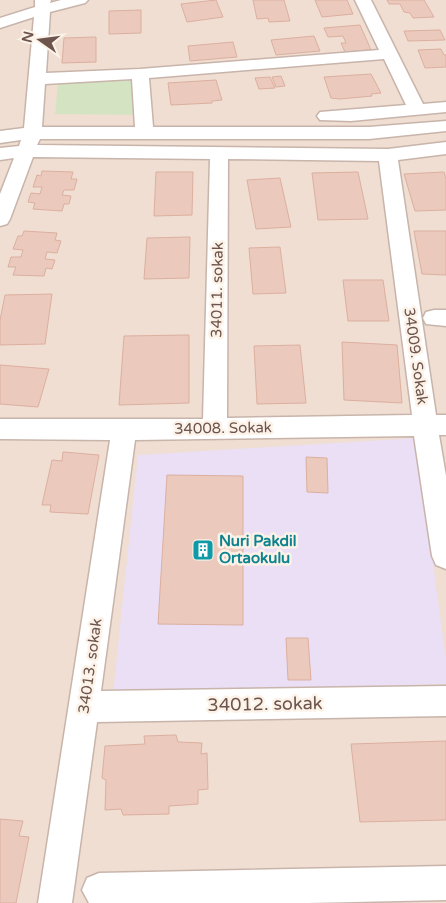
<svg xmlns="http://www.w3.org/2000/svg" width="446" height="903" font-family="'Varela Round',sans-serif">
<rect width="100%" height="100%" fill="#f9ede2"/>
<path fill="#efded1" d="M0,0h446v903h-446z"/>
<path fill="#eadff5" d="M416,438l30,221v25l-333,10 25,-239z"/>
<path fill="#d4e4c3" d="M137,77l1,38 -83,-1 3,-32z"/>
<path fill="#ebcabd" stroke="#dcaf9f" d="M216,0l7,17 -36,5 -6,-18z
M253,0h31l6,21 -21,1 -1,-4 -11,1z
M315,0h32l6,14 -31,3z
M387,0h37l10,17 -21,1 -3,-5 -6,-1 -4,-8h-11z
M141,10v23l-32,1v-23z
M360,25l11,25 -26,2 -4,-9h5l-3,-7 -15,1 -4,-9z
M440,30l5,10 -37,1 -4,-10z
M314,36l6,15 -44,4 -5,-15z
M96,37v25l-34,1 2,-25z
M233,42l4,15 -47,4 -2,-15z
M441,49l3,6h2v12l-21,1 -7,-18z
M371,74l10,19 -10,1 1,2 -32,3 -9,-1 -7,-21z
M281,76l4,10 -9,1 -4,-10z
M270,77l5,11 -16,1 -4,-11z
M216,80l6,20 -10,1v2l-41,2 -3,-22z
M42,171l31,1 -2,7h6l-3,11h-10l-2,5 9,1 -2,8h-5l-2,7 -29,-2 2,-6 -7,-1 3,-9 9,1 2,-7h-9l4,-12 4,1z
M156,172h37l-1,43 -38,1z
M358,172l10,47 -50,1 -6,-47z
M444,172l2,7v31l-31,1 -11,-37z
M280,178l11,49 -35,2 -9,-49z
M24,231l33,2 -2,7 6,1 -4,12 -10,-1 -2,7 10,1 -3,9 -6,-1 -2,8 -31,-1 3,-8h-8l3,-10h10l2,-7 -10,-1 5,-13h4z
M414,231h32v44l-24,-1z
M190,237l-1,41 -45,1 3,-41z
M280,247l6,46 -33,1 -4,-46z
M343,280h40l6,41h-41z
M52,294l-7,50 -45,1v-25l5,-25z
M189,335v68l-70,2 5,-69z
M342,342l55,3 5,58 -58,-3z
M300,345l6,58 -49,1 -3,-58z
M0,365l49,4 -11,38 -38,-3z
M63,452l36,3 -11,59 -38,-2 1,-7h-9l10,-45 10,1z
M306,457l21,1 1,35 -21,-1z
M167,475l76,1v149l-85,-1z
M286,638h22l3,42h-23z
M176,735l2,7 24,1 -1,11 6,-1 1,36 -10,1v14l-29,2v8l-46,1 -2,-6 -16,1 1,-30 -4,-2 3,-32 40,-2 -1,-8z
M446,741v79l-86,2 -9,-78z
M0,819l23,2 -4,15 10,1 -13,66h-16z"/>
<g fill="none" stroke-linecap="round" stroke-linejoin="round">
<g stroke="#c8b4ab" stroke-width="3">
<path id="minor" d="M35,0h16l-1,3 11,-3h27l-3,3 -35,9 -4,61 94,-4 239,-19 -24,-50h16l52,104 23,-2v10l-95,9 -31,-1 -3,-4 3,-4 86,-7 -22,-46 -235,19 4,49h216l77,-6v10l-77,8h-329l-3,6 351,4 58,-7v12l-48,6 38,255h10v20h-7l7,41v93l-10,-4 -4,-9 -18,-120 -279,4 -34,251 345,-5v30l-349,6 -25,181h-34l72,-463 -110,-1v-20h203l7,-260 -177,-2 -23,62 -3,5 -7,2v-32l14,-36 -14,2v-12l19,-2 2,-6 -21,3v-12l24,-3 10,-111 -34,11v-10l35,-11zM132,79l3,48h-93l3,-43zM228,159l151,2 33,254 -185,3z
M434,310h12v16l-20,-2 -3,-6 3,-6z
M446,866v34l-138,3h-219l-7,-13 5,-12 12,-5z"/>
</g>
<use href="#minor" fill="#fff" fill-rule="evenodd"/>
</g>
<defs>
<g id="building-square" transform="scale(1.125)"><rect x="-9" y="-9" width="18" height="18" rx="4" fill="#0f9aa8" stroke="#fcf2e7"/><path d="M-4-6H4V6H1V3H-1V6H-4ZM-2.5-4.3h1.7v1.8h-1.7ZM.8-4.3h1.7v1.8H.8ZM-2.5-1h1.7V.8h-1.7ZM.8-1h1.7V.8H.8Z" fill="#fff"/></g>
</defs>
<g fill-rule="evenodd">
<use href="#building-square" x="203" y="550"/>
</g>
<g text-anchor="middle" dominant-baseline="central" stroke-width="5" stroke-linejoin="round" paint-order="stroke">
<g font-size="15" fill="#6d544c" stroke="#fcf2e7">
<text transform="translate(217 290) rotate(-89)">34011. sokak</text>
<text transform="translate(416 356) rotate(82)">34009. Sokak</text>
<text transform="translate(223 428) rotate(-1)">34008. Sokak</text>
<text transform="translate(90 666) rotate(-82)">34013. sokak</text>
</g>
<g font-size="15" font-weight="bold" fill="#0d838f" stroke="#fcf2e7" text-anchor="start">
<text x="219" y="541">Nuri Pakdil<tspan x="219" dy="17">Ortaokulu</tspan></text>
</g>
<g font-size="18" fill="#6d544c" stroke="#fcf2e7">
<text transform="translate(265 704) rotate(-1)">34012. sokak</text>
</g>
</g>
<g transform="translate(40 40) rotate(284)" stroke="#fcf2e7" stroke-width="4" paint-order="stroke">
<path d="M0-4L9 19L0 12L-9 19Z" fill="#6d544c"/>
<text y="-8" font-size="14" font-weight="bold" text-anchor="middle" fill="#6d544c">N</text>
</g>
</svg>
